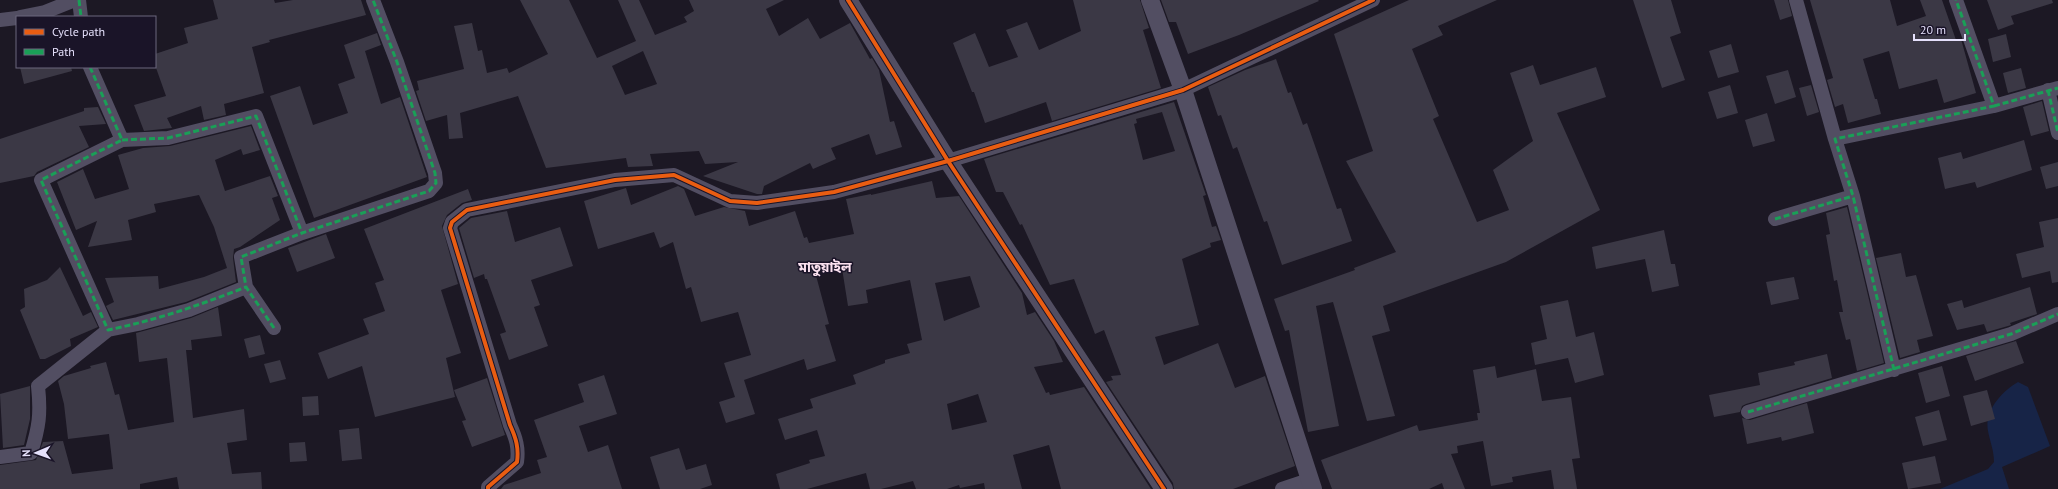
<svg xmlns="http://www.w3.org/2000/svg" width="2058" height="489" font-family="'PT Sans','Noto Sans Bengali',sans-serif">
<rect width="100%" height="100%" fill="#1c1824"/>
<path fill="#172447" d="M2018,382l10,5 22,59 -48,21 7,22h-69l48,-20 6,-7c0,-12 -4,-20 -6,-31 -4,-20 14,-40 30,-49z"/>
<path fill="#3b3845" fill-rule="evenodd" d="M213,0h61l1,3 18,-3h68l5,15 -97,25 1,2 -18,5 12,46 -40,11 2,11 -22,5 -3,-14 -34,12 5,10 -28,3 -10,-26 32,-9 -11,-31v-11l33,-11 -4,-15 34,-9z
M520,0h49l28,58 39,-17 -18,-41h21l16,35 32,-13 -3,-5 10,-6 -5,-11h95l-18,9 13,27 29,-18 12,21 30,-16 20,36 2,-1 7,12 11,52 4,-1 8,26 -26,8 -7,-21 -38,14 5,11 -23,10 -3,-6 -46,23 -2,8h-5l-54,-18 35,-14 -33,2 -6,-13 -49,3 3,12 -25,1 -2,-9 -80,10 -28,-72 -58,17 3,25 -14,1 -2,-24 -21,6 -10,-30 3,-1 -2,-9 47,-12 -10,-43 18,-3 6,28 4,-1 5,23 20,-5 2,5 39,-19zM643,51l14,33 -32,11 -13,-29z
M1073,0h67l9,28 -6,2 18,58 -109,33 -6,-19 -61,21 -11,-31h-2l-19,-49 22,-10 14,34 29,-10 -12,-27 21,-8 12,28 42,-19z
M1161,0h157l1,1 -80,34 -51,19 -12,-32h-7z
M1409,0h88l-59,26 5,9 -31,14 27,67 -6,3 44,103 32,-12 -16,-40 40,-29 -23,-68 23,-8 7,20 56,-18 10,30 -49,16 43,97 -94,52 -123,44 7,25 -18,5 23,80 -28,5 -34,-119 -17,4 23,120 -31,6 -19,-102 -4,1 -11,-32 81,-29 -1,-2 42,-16 -50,-91 27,-10 -39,-117z
M1633,0h38l10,33 -11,4 15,43 -23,8z
M1774,0h14l4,16 -12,4z
M1810,0h80l7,26 29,-10 -6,-16h22l14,40 5,-1 15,54 -32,10 -7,-24 -38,10 -10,-38 -26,8 12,40h2l4,15 -33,9 -5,-19 -8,3 -8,-27 6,-2z
M1987,0h65l1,3 -42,13 3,8 -16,6z
M377,33l4,12 -16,6 16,53 19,-7 27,80 -113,41 -44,-122 30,-10 13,39 35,-12 -10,-29 17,-6 -11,-33z
M2006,34l5,23 -18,5 -5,-23z
M1731,44l8,28 -21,6 -9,-27z
M1276,59l12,34 3,-1 12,33 4,-2 30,86 4,-1 11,33 -70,24 -15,-44 -3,1 -27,-75 -4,2 -12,-34 -3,1 -10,-29 37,-17z
M20,67h51l1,4 -48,13z
M2021,68l5,20 -18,5 -5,-20z
M1788,70l8,27 -21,7 -9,-28z
M1730,85l8,28 -21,6 -9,-27z
M1811,85l8,27 -12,4 -8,-28z
M2042,101l7,30 -18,5 -8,-29z
M1174,102l32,93 -3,1 9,31 4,-1 5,14 -11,3 1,4 -29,12 17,66 -44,12 9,28 54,-22 17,45 30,-12 30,90 -62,23h-59l-1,-6 -67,-101 7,-2 -2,-4 10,-1 -17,-45 -9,4 -21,-55 -24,6 -28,-61 -2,1 -17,-33h-7l-12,-33zM1162,112l13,39 -32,9 -9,-36 3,-1 -1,-4z
M98,107l8,17 -27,2 10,21 -52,25 -3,4 -34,7v-44l84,-28v-3z
M1767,113l8,28 -22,6 -8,-27z
M251,126l9,24 -17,5 -2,-6 -26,11 10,31 45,-15 8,20 -6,2 8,22 -40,27 -6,2 -1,9 3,24 -50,20 -73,18 -7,-14 8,-4 -9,-24 53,-2 1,13 45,-12 23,-9 -13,-41 -15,-32 -45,9 2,8 -28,8 4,20 -44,7 9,-26 -21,9 -19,-48 26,-13 12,30 34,-10 -11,-34 25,-7 27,-2z
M2024,140l8,30 -55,18 -2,-6 -30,7 -7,-31 23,-6 2,7z
M2058,162v24l-12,3 -6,-22z
M932,181l4,17 23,-2 63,97 5,22 8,-3 19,29 9,21 -29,5 12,26 3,-1 1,3 34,-8 67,102h-90l-12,-44 -36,10 9,34h-37l-1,-6 -24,5 -1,-3 -12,4h-31l-3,-8 -32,8h-11l-4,-16 -59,16h-27l-4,-15 34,-11 -1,-3 16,-4 -8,-26 -32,10 -7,-21 35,-11 -3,-9 46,-15 -3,-9 32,-12v-3l25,-7 -3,-9 15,-4 -12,-60 -44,10 2,13 -20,3 -7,-44 -27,6 15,56 -4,1 11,36 -29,9 -3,-11 -60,21 11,34 -29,9 -7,-21 16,-5 -11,-34 27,-8 -13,-43 -37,10 -10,-35 -5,2 -13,-47 -13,6 -6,-16 -56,17 -14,-48 42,-13 5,17 47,-19 6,3 11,27 29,-9 21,4 4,15 46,-15 9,27 3,-1 2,6 45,-9 -8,-35 25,-5v1zM970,276l10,31 -36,14 -9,-38zM978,394l9,28 -35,8 -5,-26z
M468,189l4,11 -10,3 -15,12 -5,11 16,58 -17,6 20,63 -15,5 9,39 -80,20 -13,-51 -34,13 -10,-26 51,-19 -6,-15 22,-8 -10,-28 9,-3 -20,-51z
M1847,207l37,156 -27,8 -7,-32 -4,1 -7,-28h4l-6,-32 -3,1 -8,-46 4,-1 -4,-21z
M507,211l8,31 45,-15 13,39 -42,14 9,25 -6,2 14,39 -39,14 -9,-26 6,-2 -19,-53h-2l-1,-5 -10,4 -15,-50 12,-10z
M2058,218v64l-6,1 -2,-12 -28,7 -6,-24 28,-7 -5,-25z
M1664,230l7,34h4l4,22 -27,6 -7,-33 -49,10 -4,-22z
M326,234l9,24 -38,14 -9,-24z
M1901,253l5,24 10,-2 17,61 -16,4 3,12 -20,6 -24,-100z
M60,267l23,49 8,-4 7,15 -28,12 1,7 -26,13h-5l-20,-49 5,-3 -1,-18 23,-9z
M1794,277l5,22 -28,6 -5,-23z
M2030,287l7,27 -27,9 1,2 -3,1 -21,6 -3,-8 -27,6 -10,-26 15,-4 2,8z
M1568,300l8,37 18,-5 10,43 -29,8 -7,-25 -33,7 -4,-22 16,-4 -7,-33z
M218,307l4,29 -31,4 1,10h-6l7,68 51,-9 3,31 -20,3 5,31 29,-2 1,17h-83l-2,-12 -37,7v5h-140v-24l36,-5 7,-18 20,-1 9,33 41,-5 -4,-35 -41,5 -4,-35 -6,-23 6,-5 27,-8 -1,-2 16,-4 9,33 4,-1 9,36 46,-8 -7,-64 -28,4 -3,-29 55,-15z
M260,335l5,19 -16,4 -5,-19z
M2016,341l8,22 -49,18 -9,-25z
M1827,354l5,24 -86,26 -4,2 -2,6 -26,5 -5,-22 51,-10 -2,-12 37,-8 -1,-3z
M280,360l6,19 -16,4 -6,-19z
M1495,366l2,12 39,-9 6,32 29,-4 9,61 -8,1 5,30h-23l-3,-19 -39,7 1,5 -22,4 -8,-45 -26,5 1,7 -7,1 14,35h-21l-2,-6 -13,6h-97l-11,-29 96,-35 2,6 59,-11 -1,-7h3l-7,-43z
M1942,366l8,30 -24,7 -8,-30z
M604,375l13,39 -38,12 9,26 20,-7 14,44h-121l3,-4 37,-12 -4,-13 10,-3 -13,-37 50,-18 -6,-18z
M487,378l18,57 -33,12 -10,-26 4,-1 -12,-30z
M30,386v33l-6,26 -21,3 -3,-54z
M1987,390l8,29 -24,7 -8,-30z
M318,396l1,19 -16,1 -1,-19z
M1807,403l7,30 -32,8 -1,-4 -34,7 -5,-26 8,2z
M1939,410l8,30 -24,6 -8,-29z
M359,428l3,31 -20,2 -3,-31z
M305,442l2,19 -17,1 -1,-19z
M679,448l7,22 20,-6 6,21 -12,4h-40l-10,-32z
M1935,456l6,27 -33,6 -6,-26z"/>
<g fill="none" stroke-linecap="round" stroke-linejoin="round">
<path stroke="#524e62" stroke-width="14" d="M79,0l2,17
M1796,0l39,139
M20,17l25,-5 30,-12
M0,20l17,-2
M90,67l32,73 -81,40 67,150
M2048,90l10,43
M1994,106l64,-18
M122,140l46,-2 88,-22 46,117
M1775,219l78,-23
M274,328l-28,-41 -5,-30 61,-24 127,-42 7,-8 -1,-10 -38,-111 -24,-62
M1894,370l-41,-174 -18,-57 159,-33 -38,-106
M1748,412l263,-78 47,-20
M0,457l31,-4c8,-26 10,-39 7,-67l70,-56 30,-6 51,-14 57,-23
M488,489v-2l29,-25c2,-14 -1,-24 -7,-37l-60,-197 2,-6 15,-12 148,-30 59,-5 56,26 27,2 77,-11 114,-31 235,-71 190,-90
M1282,489l27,-9"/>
<path stroke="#524e62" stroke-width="18" d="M848,0l100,161 216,328
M1150,0l33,90 130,399"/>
<path stroke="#1a9f57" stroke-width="3" stroke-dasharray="6 3" stroke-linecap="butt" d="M79,0l2,17
M90,67l32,73 -81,40 67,150c49,-10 92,-25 138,-43
M2048,90l10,43
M1994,106l64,-18
M122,140l46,-2 88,-22 46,117
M1775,219l78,-23
M274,328l-28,-41 -5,-30 61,-24 127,-42 7,-8 -1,-10 -38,-111 -24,-62
M1894,370l-41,-174 -18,-57 159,-33 -38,-106
M1748,412l263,-78 47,-20"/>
<g stroke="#1a1428" stroke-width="6">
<path id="cycleway" d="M848,0l100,161 216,328
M488,489v-2l29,-25c2,-14 -1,-24 -7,-37l-60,-197 2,-6 15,-12 148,-30 59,-5 56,26 27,2 77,-11 114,-31 235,-71 190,-90"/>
</g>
<use href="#cycleway" stroke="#e95d12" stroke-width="4"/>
</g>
<g text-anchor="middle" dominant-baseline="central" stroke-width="3" stroke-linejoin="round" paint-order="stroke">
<g font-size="14" font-weight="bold" fill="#fbe1ef" stroke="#1a1428">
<text x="825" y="267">মাতুয়াইল</text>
</g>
</g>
<rect x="16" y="16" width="140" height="52" fill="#1a1428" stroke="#6b667c"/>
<rect x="24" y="29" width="20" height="6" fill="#e95d12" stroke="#6b667c"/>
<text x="52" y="36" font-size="12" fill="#e5e0fb">Cycle path</text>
<rect x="24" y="49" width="20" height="6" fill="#1a9f57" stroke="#6b667c"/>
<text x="52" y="56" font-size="12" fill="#e5e0fb">Path</text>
<g transform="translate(36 453) rotate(268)" stroke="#1a1428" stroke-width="3" paint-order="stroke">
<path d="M0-3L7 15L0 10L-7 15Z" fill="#e5e0fb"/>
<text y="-6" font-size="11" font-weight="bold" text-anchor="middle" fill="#e5e0fb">N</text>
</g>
<path d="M1914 34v6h51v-6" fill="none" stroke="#e5e0fb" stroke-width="2"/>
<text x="1920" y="34" font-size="12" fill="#e5e0fb" stroke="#1a1428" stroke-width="3" paint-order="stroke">20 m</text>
</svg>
